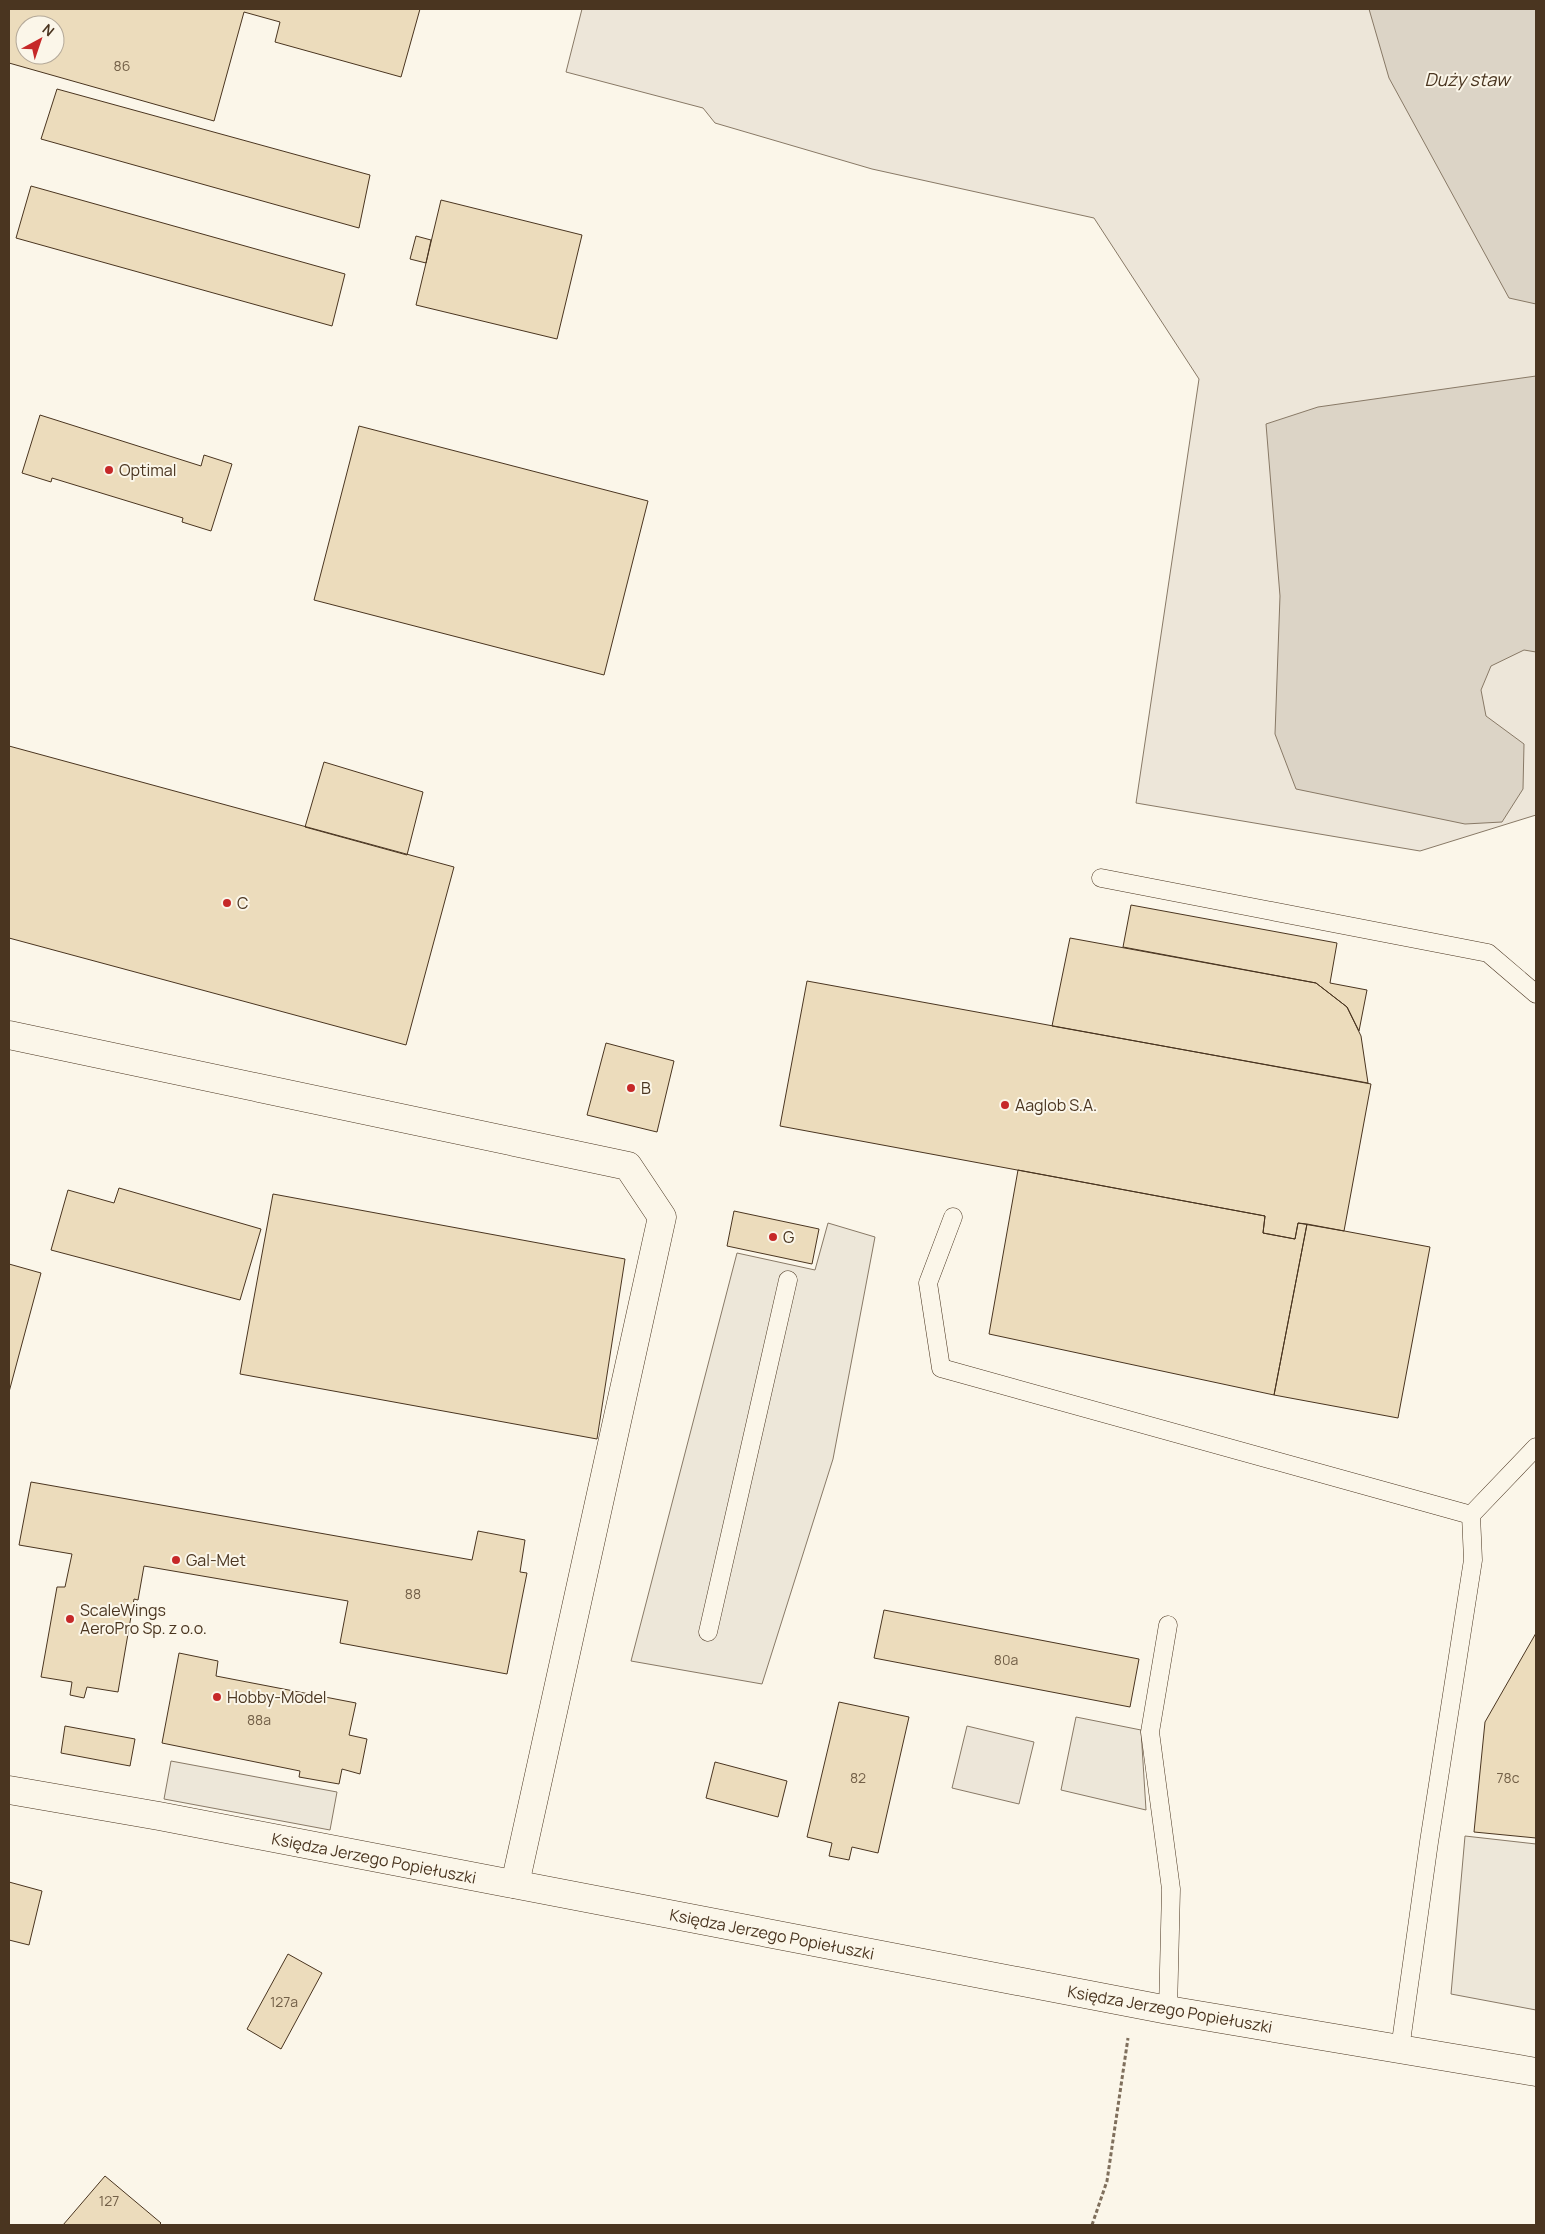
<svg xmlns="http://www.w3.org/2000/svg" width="1545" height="2234" font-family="Manrope,sans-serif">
<rect width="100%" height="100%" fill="#fbf6e9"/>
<path fill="#ede6d9" stroke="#887966" d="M582,9h954v806l-116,36 -284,-48 63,-424 -105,-161 -222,-49 -157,-46 -12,-15 -137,-36z
M967,1726l67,16 -15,62 -67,-16z"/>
<path fill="#ede7d9" stroke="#887966" d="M828,1223l47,14 -42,222 -71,225 -131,-23 106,-408 78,17z
M1076,1717l65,13 5,80 -85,-20z
M171,1761l166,31 -7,38 -166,-31z
M1465,1836l71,8v166l-85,-16z"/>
<path fill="#dcd4c6" stroke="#887966" d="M1369,9h167v295l-27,-6 -120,-220z
M1536,376v276l-12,-2 -33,16 -10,24 5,26 38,28 -1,45 -21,33 -37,2 -169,-35 -21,-55 5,-138 -14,-172 52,-17z"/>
<path fill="#ecdcbc" stroke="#4a3520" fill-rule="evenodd" d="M9,9h411l-19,68 -126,-35 5,-20 -36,-10 -30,109 -205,-58zM25,25h30v30h-30z
M57,89l313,86 -11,53 -318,-89z
M31,186l314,88 -13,52 -316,-88z
M441,200l141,35 -25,104 -141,-34z
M416,236l15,4 -5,23 -16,-4z
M40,415l161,51 3,-11 28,9 -21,67 -29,-9 1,-4 -131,-40 -1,4 -29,-9z
M359,426l289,75 -44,174 -290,-75z
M9,746l445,121 -48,178 -397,-107z
M324,762l99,30 -16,63 -102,-28z
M1131,905l206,38 -7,40 37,7 -8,41 -12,-24 -31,-24 -193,-36z
M1070,938l246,45 31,24 14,29 7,47 -316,-57z
M807,981l564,103 -27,147 -46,-8 -3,16 -32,-6 2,-17 -485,-90z
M606,1043l68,18 -17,71 -70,-17z
M1018,1170l247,46 -2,17 32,6 3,-16 9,1 -33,171 -285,-61z
M119,1188l142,41 -21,71 -189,-50 17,-60 46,13z
M273,1194l352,65 -28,180 -357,-65z
M734,1211l85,18 -7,35 -85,-18z
M1307,1224l123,23 -32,171 -124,-23z
M9,1264l32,9 -32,119z
M31,1482l441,78 6,-29 47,9 -5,32 7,1 -20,101 -167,-31 8,-42 -204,-35 -6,34 -4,-1 -16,93 -31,-5 -3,11 -14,-3 2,-13 -31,-5 16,-90h8l7,-33 -53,-9z
M884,1610l255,49 -9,48 -256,-49z
M1536,1633v205l-62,-6 11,-110z
M179,1653l39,8 -2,15 140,27 -7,32 18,4 -7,35 -18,-5 -3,15 -40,-7 1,-6 -138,-28z
M839,1702l70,15 -31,136 -26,-6 -3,13 -20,-4 3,-13 -25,-6z
M65,1726l70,13 -5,27 -69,-13z
M715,1762l72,19 -9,36 -72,-19z
M9,1882l33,9 -13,54 -20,-5z
M288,1954l34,19 -41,76 -34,-20z
M105,2176l56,47 -2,2h-96z"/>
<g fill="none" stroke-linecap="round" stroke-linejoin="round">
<g stroke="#4a3520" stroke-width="19">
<path id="service" d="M1101,878l387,75 48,41
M953,1217l-25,66 13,85 530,147 2,45 -44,282 -29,207
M1471,1515l65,-68
M708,1632l80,-352
M1168,2010l3,-121 -21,-157 18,-107"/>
</g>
<g stroke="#4a3520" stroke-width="29">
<path id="minor" d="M9,1035l619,131 34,51 -147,667"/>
</g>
<g stroke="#4a3520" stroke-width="29">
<path id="tertiary" d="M9,1790l150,26 1009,194 368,62"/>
</g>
<path stroke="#7f6f5c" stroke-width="3" stroke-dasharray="4 2.5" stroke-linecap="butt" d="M1092,2225l15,-44 21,-143"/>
<use href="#service" stroke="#fbf6e9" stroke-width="18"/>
<use href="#minor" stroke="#fbf6e9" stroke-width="28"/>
<use href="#tertiary" stroke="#fbf6e9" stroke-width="28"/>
</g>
<g fill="#c62828" stroke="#fbf6e9" stroke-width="2">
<circle cx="109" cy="470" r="5"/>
<circle cx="227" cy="903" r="5"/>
<circle cx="631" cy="1088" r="5"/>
<circle cx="1005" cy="1105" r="5"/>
<circle cx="773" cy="1237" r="5"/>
<circle cx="176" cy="1560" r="5"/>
<circle cx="70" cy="1619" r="5"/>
<circle cx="217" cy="1697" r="5"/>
</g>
<g text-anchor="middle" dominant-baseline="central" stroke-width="4" stroke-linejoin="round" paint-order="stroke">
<g font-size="14" fill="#725f47">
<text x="122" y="65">86</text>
<text x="413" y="1593">88</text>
<text x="1006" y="1659">80a</text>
<text x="259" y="1719">88a</text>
<text x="858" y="1777">82</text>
<text x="1508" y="1777">78c</text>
<text x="284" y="2001">127a</text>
<text x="109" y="2200">127</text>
</g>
<g font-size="16" fill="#4a3520" stroke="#fbf6e9" text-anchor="start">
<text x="119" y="470">Optimal</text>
<text x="237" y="903">C</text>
<text x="641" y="1088">B</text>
<text x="1015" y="1105">Aaglob S.A.</text>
<text x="783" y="1237">G</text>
<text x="186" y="1560">Gal-Met</text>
<text x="80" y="1610">ScaleWings<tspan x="80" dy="18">AeroPro Sp. z o.o.</tspan></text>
<text x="227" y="1697">Hobby-Model</text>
</g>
<g font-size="16" fill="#4a3520" stroke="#fbf6e9">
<text transform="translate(374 1858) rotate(11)">Księdza Jerzego Popiełuszki</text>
<text transform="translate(772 1934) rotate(11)">Księdza Jerzego Popiełuszki</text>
<text transform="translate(1170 2009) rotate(10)">Księdza Jerzego Popiełuszki</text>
</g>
<g font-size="18" font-style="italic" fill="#4a3520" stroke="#fbf6e9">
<text x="1467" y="79">Duży staw</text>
</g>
</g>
<rect width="1545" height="2234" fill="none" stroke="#4a3520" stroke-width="20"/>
<g transform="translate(40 40) rotate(40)"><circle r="24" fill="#fbf6e9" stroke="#b4a999"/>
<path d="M0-4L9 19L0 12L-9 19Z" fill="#c62828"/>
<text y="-8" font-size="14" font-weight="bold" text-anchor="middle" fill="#4a3520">N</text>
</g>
</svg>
